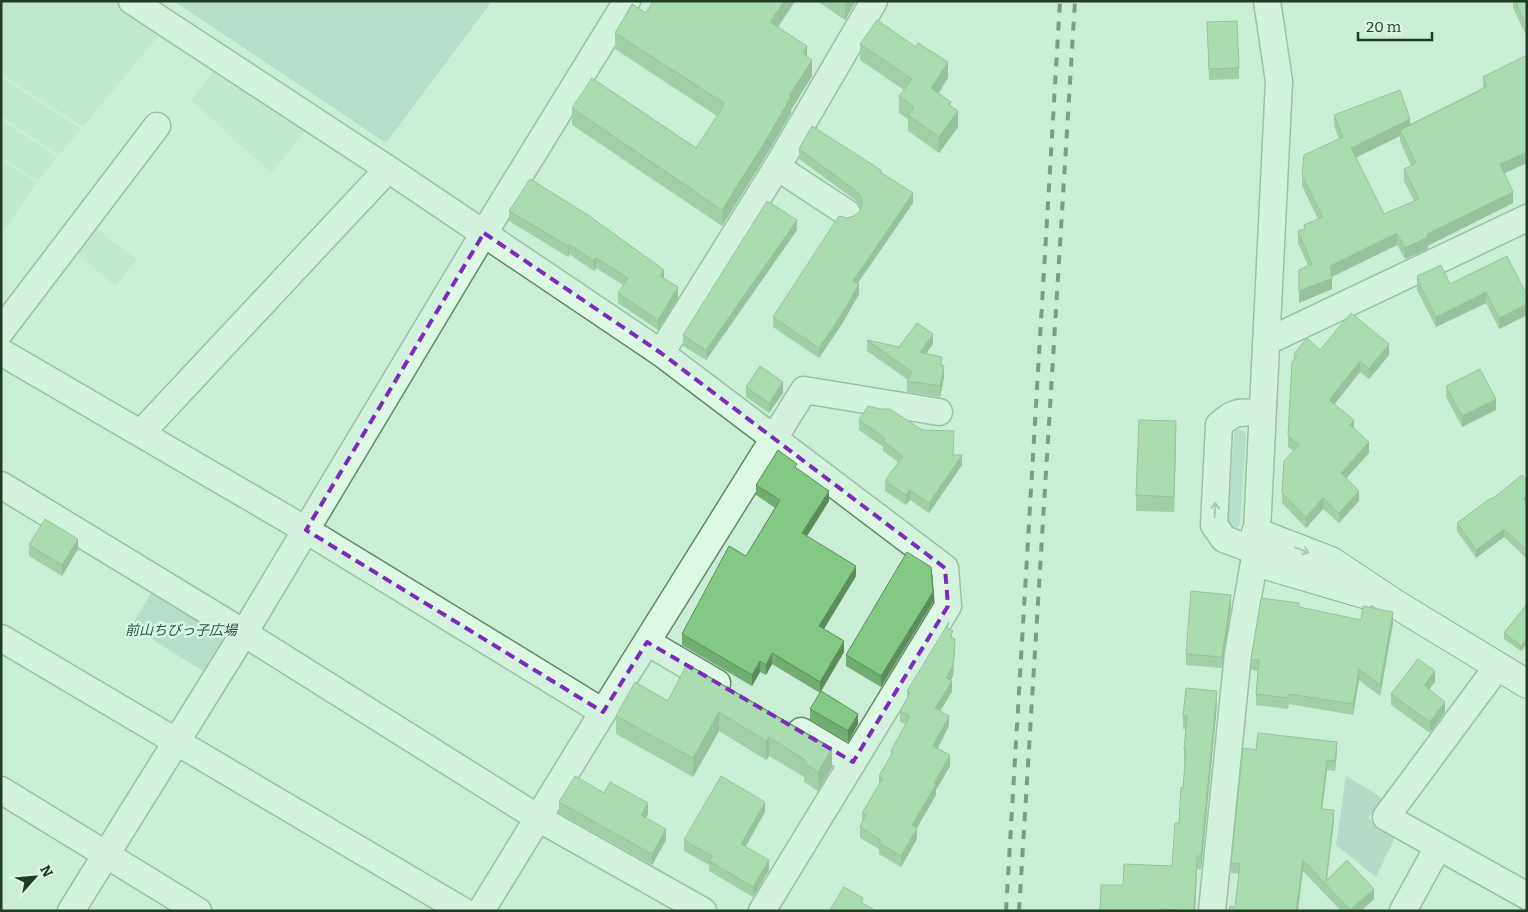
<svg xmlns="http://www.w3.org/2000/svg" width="1528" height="912" font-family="Bitter,'Noto Sans JP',serif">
<rect width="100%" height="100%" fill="#caedd6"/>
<path fill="#b5e0c8" d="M1,1h120l43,28 -81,98 -82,-53z
M217,67l90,62 -36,44 -80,-73z
M1,77l80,52 -22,26 -58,-39z
M1,120l56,37 -19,24 -37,-24z
M1,159l36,24 -33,47 -3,-1z
M95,227l42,33 -22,26 -39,-34z"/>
<path fill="#9eccbf" d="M174,1h318l-106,142z
M1240,429l4,2 2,4 -6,88 -2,4 -4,2 -5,-5 -1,-2 6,-88 2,-4z
M155,587l63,40 5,13 -20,31 -72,-45z"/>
<path fill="#9dc1b8" d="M1346,776l38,23 -16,19 27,19 -19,40 -40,-32z"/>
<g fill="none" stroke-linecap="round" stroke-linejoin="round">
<g stroke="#5f8a65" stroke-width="29">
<path id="street" d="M132,1l256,168 273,184 284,215 3,38 -186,305
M777,167l70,46
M1,331l156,-205
M1266,342l261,-124
M1,352l305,178 297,182
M661,353l116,-186 97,-166
M141,433l247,-264
M1,485l243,148 294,185 165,93
M1256,551l-32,-12 -10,-14 5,-100c16,-15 22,-13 43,-12
M1,638l462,273
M647,642l70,41
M1498,666l-112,151 141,79
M801,731l52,31
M1,790l197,121
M71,911l173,-278 240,-400 143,-232
M481,911l122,-199 201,-322 135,22
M1212,911l26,-257 18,-103 23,-470 -12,-80
M1403,911l35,-64"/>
</g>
<g stroke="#426c47" stroke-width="30">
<path id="secondary" d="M1256,532l75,29 63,42 133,81
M1255,562l109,32"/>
</g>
<use href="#street" stroke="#def8e6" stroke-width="26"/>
<use href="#secondary" stroke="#def8e6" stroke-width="28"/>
<path stroke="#223b24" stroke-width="4" stroke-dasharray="9 9" stroke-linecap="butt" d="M1006,911l54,-910
M1019,911l56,-910"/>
</g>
<path fill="#70ae72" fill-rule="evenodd" d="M795,1l-17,26 29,29 5,20 -21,34v3l-27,46 -42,67 -150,-101v-17l124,40 21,-32 -102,-67v-16l31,-20z
M817,1h39l-11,19z
M1513,1h14v36l-14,-29z
M1207,22l32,46v11l-30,1z
M860,44l88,34 -9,15 12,13 7,21 -19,26 -31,-22v-12l-9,-6v-17l5,-6 -44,-30z
M1527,55v108l-23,10 9,30 -84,42 -1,1v3l-23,10 -8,-14 -65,32v12l-33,14v-33l9,-4 -10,-23v-12l6,-2v-4l14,-6 -16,-33v-11l37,-36 -5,-13v-11l76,9 73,-36v-11zM1400,136v5l11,25 -7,3v12l10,20 -30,13 -28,-57z
M799,149l82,23 32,31 -55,80 1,11 -17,30 -23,34 -46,-31v-10l74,-99 7,-2 6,-5 1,-3 -6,-8 -56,-41z
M509,211l155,67 14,20 -20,32 -40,-27v-10l5,-8 -27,-17 -2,3 -25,-17 -1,3 -59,-36z
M797,230l-91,130 -23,-14v-11z
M1417,276l33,8 77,11v20l-28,14 -13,-26 -50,24 -19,-37z
M867,340l32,7 34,-3 -7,9 16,13 2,11 -4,20 -33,-5v-11l1,-1 -41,-29z
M1320,350l69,5 -20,24 -9,-7 -26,32 20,25 15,24 -23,25 13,23 -20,22 -16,-14 -17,19 -24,-25v-10l12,-42 -6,-4v-11l6,-82z
M1446,386l50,24 -34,17 -16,-30z
M746,387l37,6 -14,20 -23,-16z
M859,420l95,35 8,10 -33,48 -19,-13 -4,5 -21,-14v-10l13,-19 -15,-11v-4l-24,-17z
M1176,437l-2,75 -38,-1v-16z
M797,469l32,32 -22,35 49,40 -32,53 20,23 -23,39 37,33 -10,18 -38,-22v-11l10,-16 -48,-29 -6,11 -6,-3 -8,14 -70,-41v-11l64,-78 29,-48 -19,-13v-10z
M1527,480v79l-23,-22 -28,21 -19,-27v-8l35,-24z
M29,545l49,4 -16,27 -33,-20z
M933,602l-52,85 -35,-21v-11z
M1527,604l-6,47 -17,-12v-6z
M1231,606l-9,62 -36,-3v-11z
M1299,607l62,13 32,3 -13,73 -21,-16 -6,35 -64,-11 -1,5 -32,-4v-11l2,-23 -7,-1v-10z
M949,629l4,9 2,12 -2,26 -2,4 1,12 -12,19 9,15 -12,23 13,17 -14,24v5l-19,33v11l-16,28 -22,-13v-5l-19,-11v-11l2,-5v-9l17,-29v-8l12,-20v-5l15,-27 -6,-2v-11l7,-12v-8z
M687,664l145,103 -14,24 -14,-9v-5l-35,-21 -3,4 -47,-29 -26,46 -77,-43v-18l52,-15z
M1435,682l-6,7 16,23 -15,21 -39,-28v-11z
M1217,705l-16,165 -4,-1 -2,42h-95l23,-26 49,-19 7,-43 4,-35 2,-25h-1v-13l2,-21h-3v-13z
M1256,750l81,2 -2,19 -8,-1 -5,39 12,12 -7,59 47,19 -13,12h-20l-38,-40 -64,3 -8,-1v-10z
M604,793l44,21 -2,4 20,22 -14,25 -93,-52v-11z
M765,812l-19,34 23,24 -16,27 -44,-26v-6l-25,-14v-11z"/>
<path fill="#5b8d5c" d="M784,1h11l-25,38v-17z
M847,1h9l-11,19v-16z
M807,46v16l-4,-9z
M812,60v16l-21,34v3l-27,46 -42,67v-16l67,-114z
M948,62v16l-17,26v-16z
M958,111v16l-19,26v-16z
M1410,119v12l-10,-1v6l-49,24v-12z
M1527,152v11l-27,12v-11z
M1513,192v11l-84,42 -1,1v3l-23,10v-11l24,-15z
M913,193v10l-60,87v-9z
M797,220v10l-91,130v-10z
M1397,233v12l-67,32v-11z
M569,244v10l-1,3v-11z
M596,258v10l-2,3v-10z
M664,270v10l-4,-4z
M1332,278v11l-33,14v-12z
M859,284v10l-17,30 -23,34v-10z
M678,287v11l-20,32v-10z
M1486,292v11l-50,24v-10z
M1527,304v11l-28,14v-11z
M933,334v10l-13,19v-11z
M1389,344v11l-20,24v-10z
M1360,361v11l-31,39v-11z
M944,366v11l-4,20v-11z
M783,382v11l-14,20v-10z
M1496,399v11l-34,17v-11z
M1354,420v11l-4,-6z
M1176,421v16l-2,75v-15z
M1369,442v11l-28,31v-11z
M962,455v10l-33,48v-10z
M910,490v10l-4,5v-10z
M829,491v10l-27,43v-11z
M1359,491v10l-20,22v-10z
M1527,496v8l-4,-5z
M1323,498v11l-17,19v-11z
M1504,529v8l-28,21v-8z
M78,539v10l-16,27v-11z
M856,566v10l-37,61v-11z
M933,592v10l-52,85v-11z
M1231,595v11l-9,62v-11z
M1393,612v11l-13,73v-11z
M1527,638v6l-6,7v-5z
M955,639v11l-2,26 -7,12v-10z
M844,641v11l-24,41v-11z
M772,653v11l-6,11v-10z
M760,661v11l-8,14v-11z
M1359,669v11l-6,35v-11z
M1435,671v11l-11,14v-11z
M952,681v11l-17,27v-11z
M1217,691v14l-16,165v-14z
M1445,702v10l-15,21v-11z
M719,712v19l-26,46v-19z
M858,714v10l-10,18v-11z
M949,716v10l-16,31v-11z
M769,737v19l-3,4v-19z
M1337,742v10l-2,19v-10z
M832,748v19l-14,24v-19z
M950,755v11l-14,24v5l-24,41v-11z
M1327,760v10l-6,49v-10z
M765,802v10l-24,42v-10z
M648,803v11l-7,12v-11z
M1334,810v11l-8,64z
M917,828v11l-16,28v-11z
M666,829v11l-14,25v-11z
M1197,856v13l-2,42h-1z
M769,860v10l-16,27v-10z
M1303,860v11l-5,40h-2z
M1374,889v10l-13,12h-11z"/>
<path fill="#82ca84" stroke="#5b8d5c" d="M653,1h131l-14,21 37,24 -4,7 9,7 -23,36 2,1 -27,46 -42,67 -150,-102 20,-30 104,70 25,-38 3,-7 -109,-70 17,-29 14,9z
M1515,1h12v25z
M877,20l39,27 2,-4 30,19 -17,26 20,14 -2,3 9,6 -19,26 -31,-22 6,-8 -15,-11 13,-17 -52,-35z
M1237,21l2,47 -30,1 -2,-47z
M1527,55v97l-27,12 13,28 -84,41 -3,2 2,2 -23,11 -8,-15 -67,33 2,12 -33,13v-21l13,-6 -14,-33 7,-2 -1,-4 19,-8 -21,-42 2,-20 39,-18 -9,-22 66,-25 10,29 -59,29 33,66 35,-15 -15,-30 12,-6 -16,-33 75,-37 12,-7 -4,-9z
M812,126l69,44 -1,2 33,21 -60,88 6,3 -17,30 -23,34 -46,-31 66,-101 8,2 7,-2 6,-5 2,-7 -1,-7 -6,-7 -56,-41z
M530,179l58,36 76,55 -4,6 18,11 -20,33 -40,-27 10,-15 -32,-20 -2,3 -25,-17 -1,2 -59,-35z
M767,201l30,19 -91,130 -23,-15z
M1507,256l20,39v9l-28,14 -13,-26 -50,25 -19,-38h2l-2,-3 24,-11 9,19z
M1351,313l38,31 -20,25 -9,-8 -31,39 25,20 -4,5 19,17 -28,31 18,18 -20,22 -16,-15 -17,19 -24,-24 2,-32 15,-16 -11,-9 4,-74 5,-5 -3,-3 13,-16 13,12z
M917,323l16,11 -13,18 22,5 -1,8 3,1 -4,20 -33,-5 5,-9 -45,-32 32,7z
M760,366l23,16 -14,21 -23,-16z
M1480,369l16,30 -34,17 -16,-30z
M868,406l13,3h9l32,21 32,1 -1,24h9l-33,48 -19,-13 -4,5 -21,-14 18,-25 -20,-15 2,-3 -26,-18z
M1139,420l37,1 -2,76 -38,-2z
M778,450l19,14 -2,3 34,24 -27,42 54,33 -37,60 25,15 -24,41 -48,-29 -6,12 -6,-4 -8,14 -70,-41 47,-88 17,10 34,-56 -24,-15z
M1522,475l5,5v16l-4,3 4,4v48l-23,-22 -28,21 -19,-27 34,-25 1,1z
M45,519l33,20 -16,26 -33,-20z
M907,552l24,15 2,25 -52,84 -35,-21z
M1191,591l40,4 -9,62 -36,-3z
M1261,598l38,5v4l62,13 2,-14 30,6 -13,73 -21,-16 -6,35 -64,-10 -1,4 -32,-4 3,-34h-8z
M1527,604v34l-6,8 -17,-13z
M949,622l-2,6 6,3 -3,6 5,2 -2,27 -7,12 6,3 -17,27 14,8 -16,30 17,9 -16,28 2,1 -24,41 5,3 -16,28 -22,-13 2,-3 -21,-13 6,-12 -4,-2 21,-35 -4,-2 14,-24 -2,-1 19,-35 -10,-5 10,-18 -3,-2z
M1418,659l17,12 -11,14 21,17 -15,20 -39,-28z
M687,664l145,84 -14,24 -14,-9 1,-3 -36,-23 -3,4 -47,-29 -26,46 -77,-42 19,-34 33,19z
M1186,688l31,3 -16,165h-4l-3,55 -33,-2v2h-61l1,-26h22l1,-21 48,2 3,-43h4l2,-36 2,1 3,-38h-2l3,-34h-4z
M821,691l37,23 -10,17 -38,-22z
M1258,733l79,9 -2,19 -8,-1 -6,49 13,1 -8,71 21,-21 27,29 -24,21 -47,-50 -7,51h-67l1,-5 5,1 5,-43 -9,-1 12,-115 13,2z
M575,776l29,17 6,-11 38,21 -7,12 25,14 -14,25 -93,-52z
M721,776l44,26 -24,42 28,16 -16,27 -44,-26 3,-5 -28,-16z
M844,887l19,11 -2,4 12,7 -1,2 -42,-1z"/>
<defs><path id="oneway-shaft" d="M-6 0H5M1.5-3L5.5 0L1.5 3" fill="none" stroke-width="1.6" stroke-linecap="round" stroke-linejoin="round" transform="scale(1.25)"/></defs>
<g stroke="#809a85">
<use href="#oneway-shaft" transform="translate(1215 510) rotate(-87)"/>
<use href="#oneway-shaft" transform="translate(1302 550) rotate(21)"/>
</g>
<path d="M0 0H1528V912H0ZM484,233l177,120 284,215 3,38 -95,156 -206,-120 -44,70 -297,-182z" fill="#caedd6" fill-opacity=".55" fill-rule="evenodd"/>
<path fill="none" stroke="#7b2cbf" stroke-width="4" stroke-dasharray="10 6" stroke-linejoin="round" d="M484,233l177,120 284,215 3,38 -95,156 -206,-120 -44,70 -297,-182z"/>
<g text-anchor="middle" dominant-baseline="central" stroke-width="5" stroke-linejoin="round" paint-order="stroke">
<g font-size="14" font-style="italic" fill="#295650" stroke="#daf5e3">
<text x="181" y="630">前山ちびっ子広場</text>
</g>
</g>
<rect width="1528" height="912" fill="none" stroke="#223b24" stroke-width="5"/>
<g transform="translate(35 877) rotate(63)" stroke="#daf5e3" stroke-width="4" paint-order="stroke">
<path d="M0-4L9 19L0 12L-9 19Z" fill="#223b24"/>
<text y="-8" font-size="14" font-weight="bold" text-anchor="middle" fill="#223b24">N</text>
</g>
<path d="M1358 32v8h74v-8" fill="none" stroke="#223b24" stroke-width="2.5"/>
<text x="1366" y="32" font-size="15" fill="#223b24" stroke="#daf5e3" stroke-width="4" paint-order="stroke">20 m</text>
</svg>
